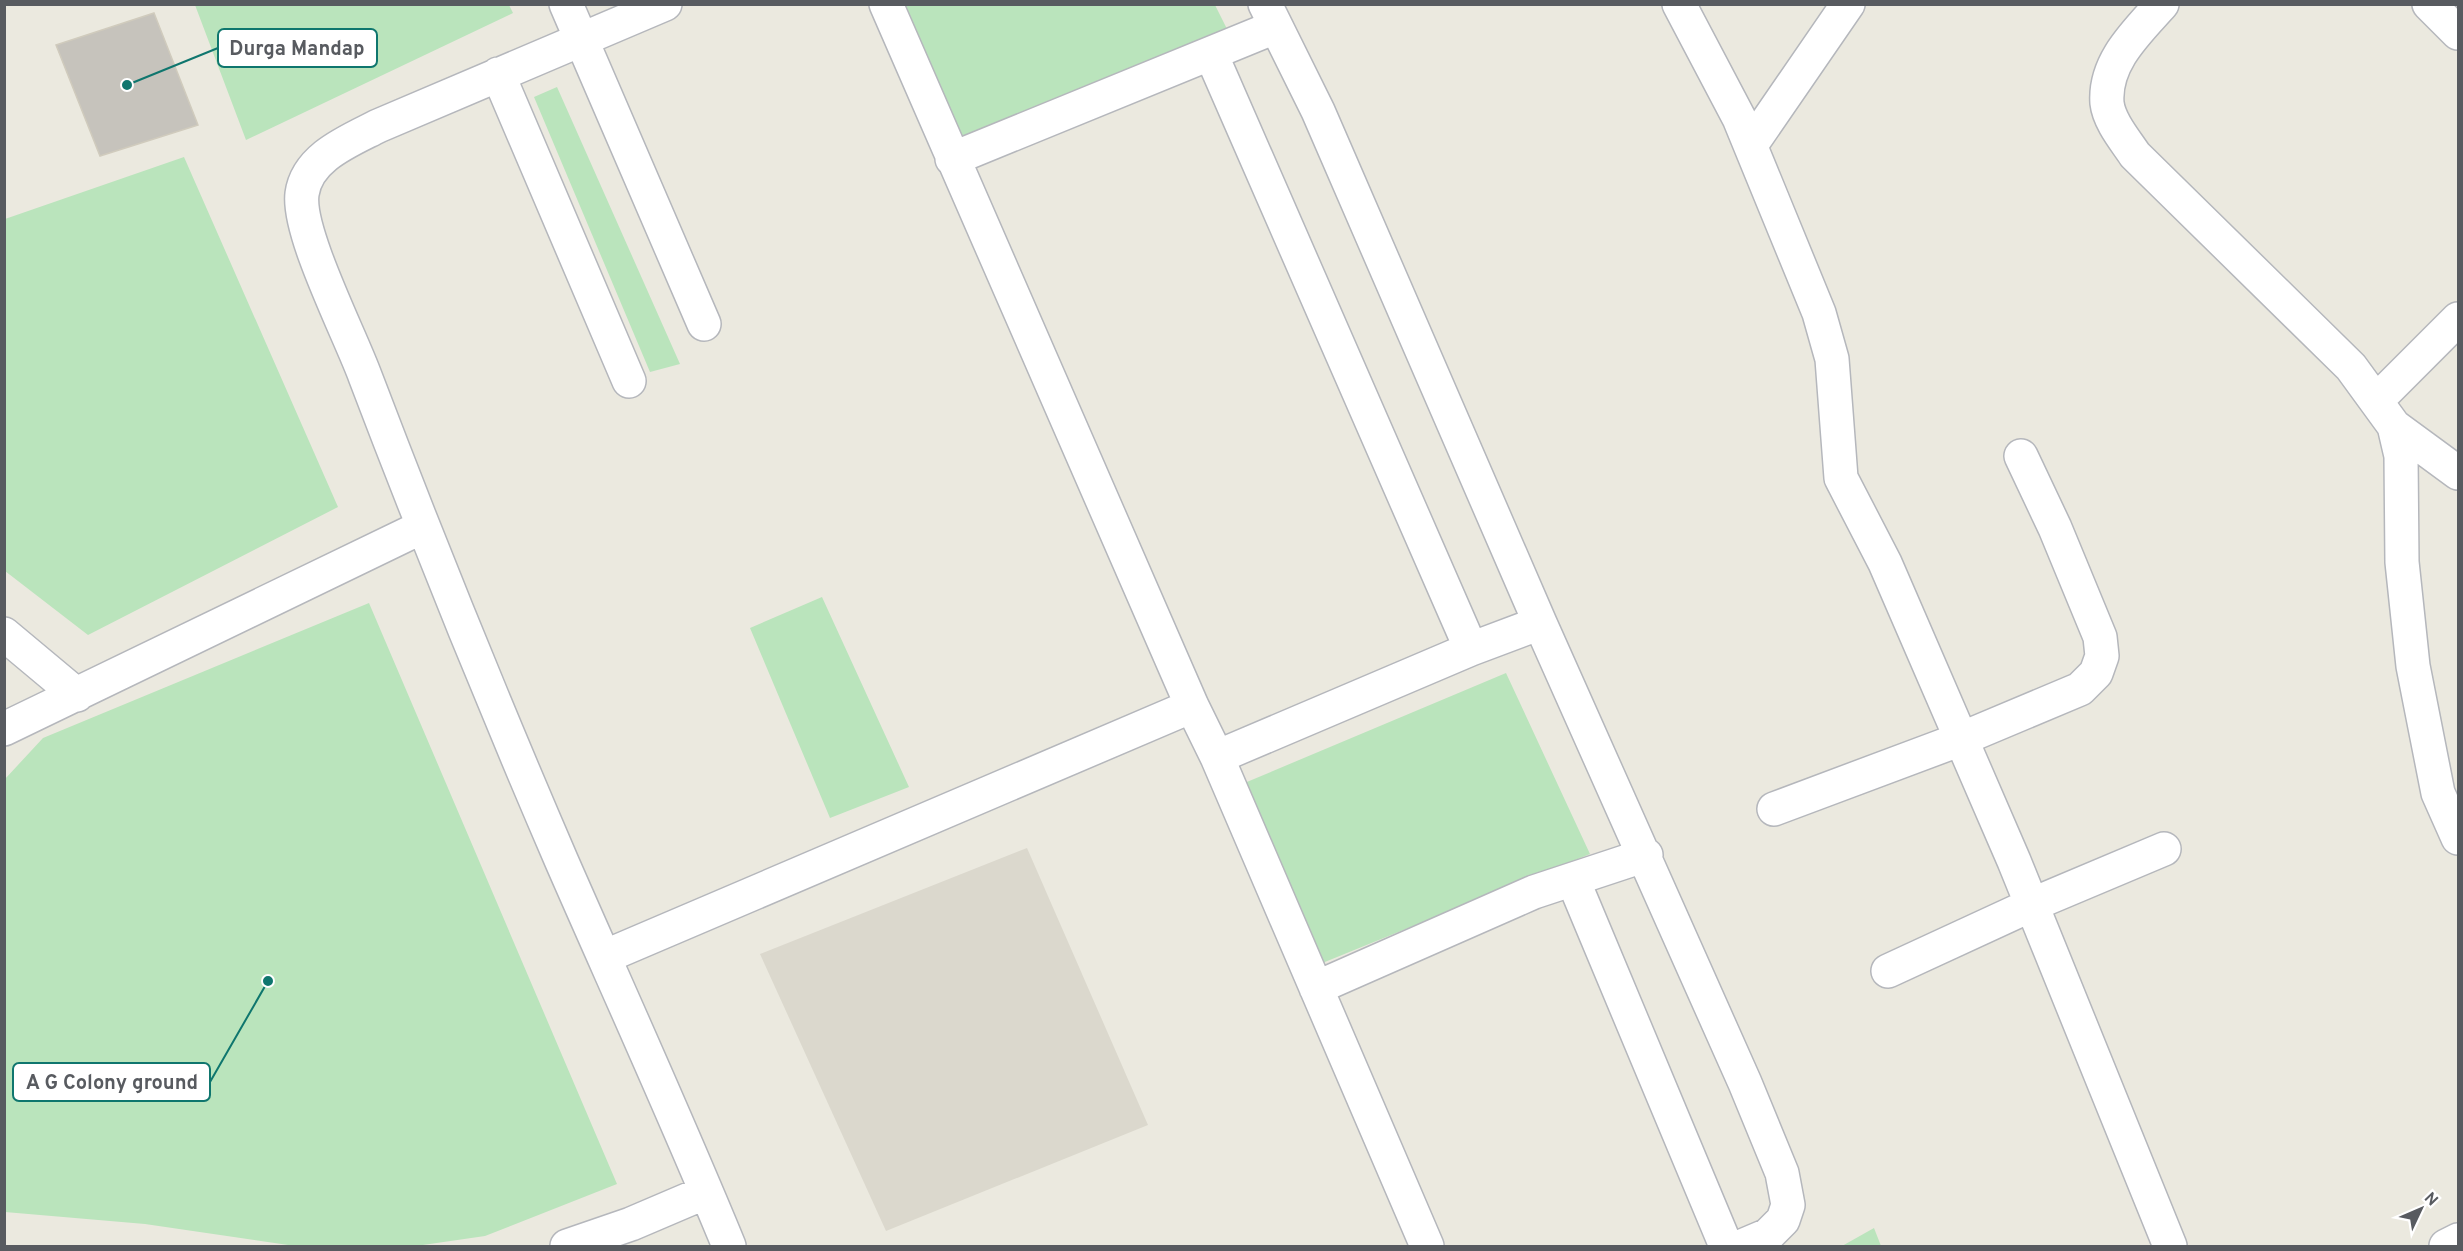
<svg xmlns="http://www.w3.org/2000/svg" width="2463" height="1251" font-family="Overpass,sans-serif">
<rect width="100%" height="100%" fill="#ebe9df"/>
<path fill="#dbd8cd" d="M1027,848l121,277 -262,106 -126,-277z"/>
<path fill="#bae4bc" d="M509,5l4,8 -267,127 -51,-135z
M893,5h322l13,26 -268,115z
M557,87l123,277 -30,8 -116,-275z
M184,157l154,350 -250,128 -83,-64v-352z
M822,597l87,190 -79,31 -80,-190z
M369,603l248,581 -132,52 -69,10h-121l-150,-22 -140,-12v-433l38,-41z
M1506,673l84,181 -275,112 -73,-182z
M1874,1228l7,18h-39z"/>
<path fill="#c6c3bc" stroke="#d0cbbd" stroke-width="1.5" d="M154,13l44,112 -98,31 -44,-111z"/>
<g fill="none" stroke-linecap="round" stroke-linejoin="round">
<g stroke="#b5b7bc" stroke-width="36">
<path id="minor" d="M566,4l138,320
M665,4l-287,122c-29,15 -71,31 -76,68 -5,38 48,141 63,182 62,163 128,326 197,486 56,128 114,255 167,384
M886,4l306,702 25,51 210,489
M1265,4l53,107 222,512 205,460 37,90 6,32 -5,15 -15,15 -26,11
M1679,4l60,114 80,195 13,46 9,119 44,85 129,298 156,385
M2162,4c-25,28 -58,58 -55,99 2,18 18,37 28,52l216,212 43,59 7,30 1,106 11,104 25,127 20,45
M2429,4l29,29
M1211,54l260,595
M498,74l131,307
M1751,145l97,-141
M952,159l323,-132
M2377,400l81,-81
M2394,426l64,47
M4,634l73,61
M4,729l418,-202
M1217,757l254,-108 69,-26
M1774,809l187,-70 119,-50 16,-16 6,-17 -2,-19 -45,-109 -34,-72
M1573,880l153,366
M604,957l588,-251
M1888,971l143,-66 133,-56
M1316,988l218,-96 112,-37
M567,1246l64,-22 75,-32
M2446,1246l12,-6"/>
</g>
<use href="#minor" stroke="#fff" stroke-width="33"/>
</g>
<path fill="none" stroke="#0f766e" stroke-width="2" d="M127 85L218 48M268 981L210 1082"/>
<g fill="#0f766e" stroke="#fff" stroke-width="2">
<circle cx="127" cy="85" r="6"/>
<circle cx="268" cy="981" r="6"/>
</g>
<g fill="#fff" stroke="#0f766e" stroke-width="2">
<rect x="218" y="29" width="159" height="38" rx="6"/>
<rect x="13" y="1063" width="197" height="38" rx="6"/>
</g>
<g font-size="20" text-anchor="middle" font-weight="bold" fill="#585b60">
<text x="297" y="55">Durga Mandap</text>
<text x="112" y="1089">A G Colony ground</text>
</g>
<rect width="2463" height="1251" fill="none" stroke="#585b60" stroke-width="12"/>
<g transform="translate(2421 1209) rotate(46)" stroke="#ffffff" stroke-width="4.5" paint-order="stroke">
<path d="M0-4.5L10 22L0 15L-10 22Z" fill="#585b60"/>
<text y="-9" font-size="16" font-weight="bold" text-anchor="middle" fill="#585b60">N</text>
</g>
</svg>
